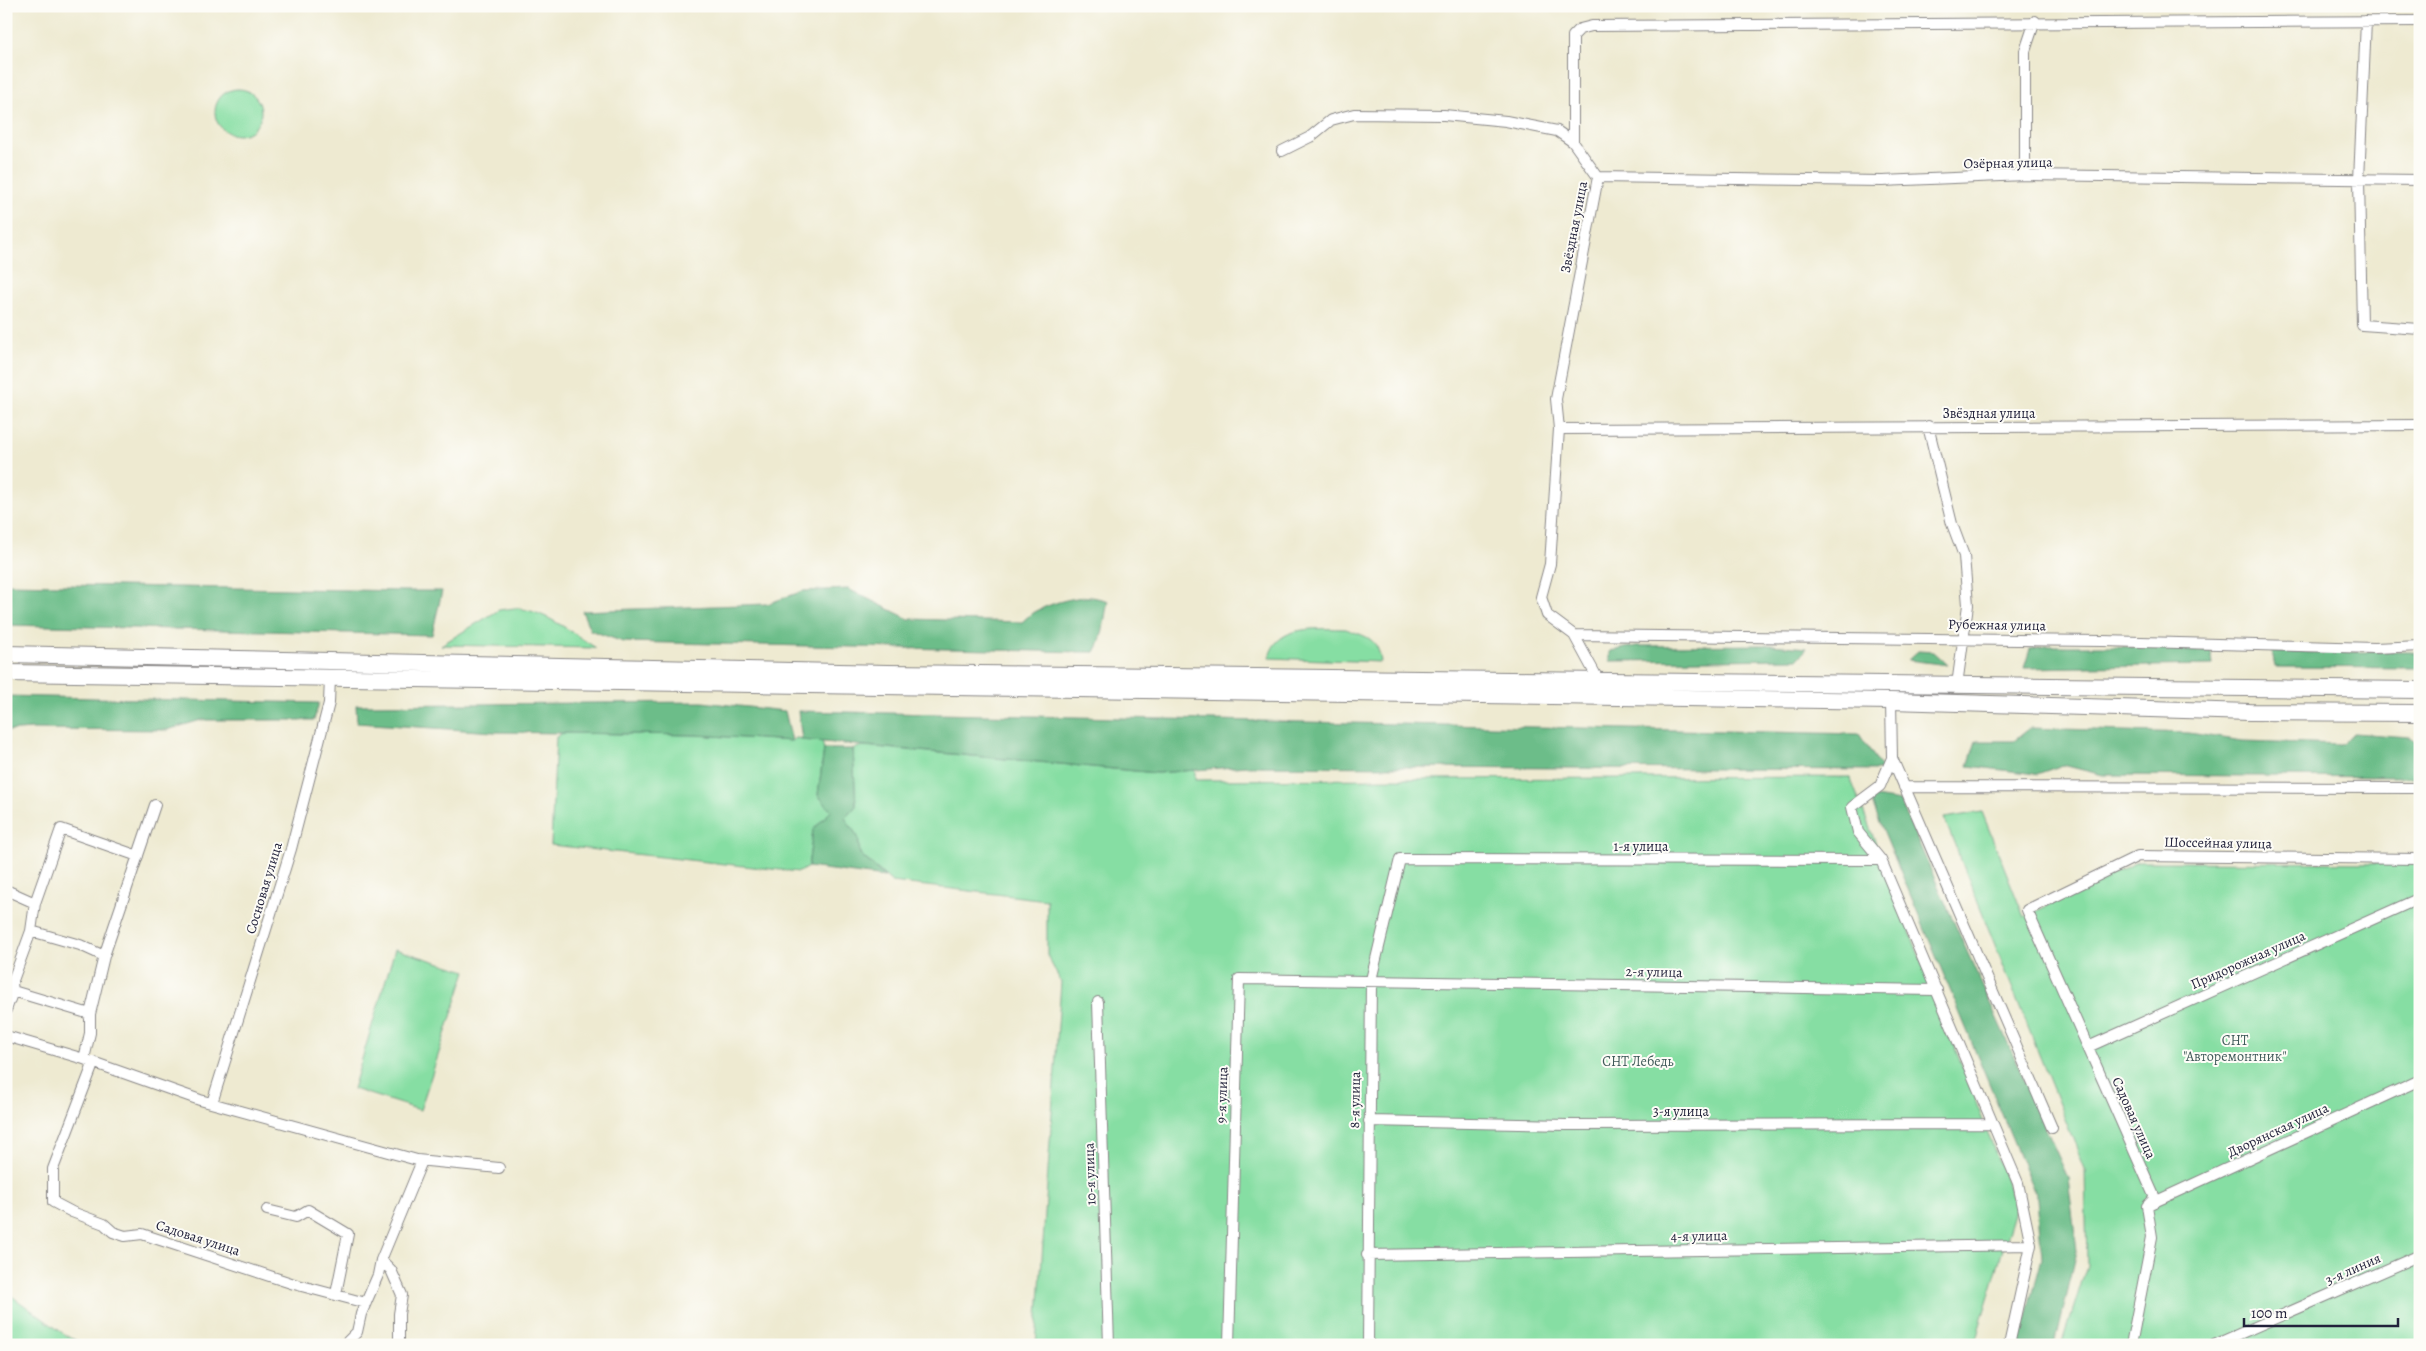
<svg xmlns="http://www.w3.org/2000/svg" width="2426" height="1351" font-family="Alegreya,serif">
<rect width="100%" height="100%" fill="#fdfcf7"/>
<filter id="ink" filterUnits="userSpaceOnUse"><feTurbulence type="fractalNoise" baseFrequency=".02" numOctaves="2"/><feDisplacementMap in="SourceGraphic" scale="10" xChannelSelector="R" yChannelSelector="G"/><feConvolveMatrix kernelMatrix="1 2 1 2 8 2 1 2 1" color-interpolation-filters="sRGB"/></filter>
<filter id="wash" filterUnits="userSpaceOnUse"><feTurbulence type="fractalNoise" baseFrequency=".0096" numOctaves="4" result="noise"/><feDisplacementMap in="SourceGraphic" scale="20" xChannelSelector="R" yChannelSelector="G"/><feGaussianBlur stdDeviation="1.12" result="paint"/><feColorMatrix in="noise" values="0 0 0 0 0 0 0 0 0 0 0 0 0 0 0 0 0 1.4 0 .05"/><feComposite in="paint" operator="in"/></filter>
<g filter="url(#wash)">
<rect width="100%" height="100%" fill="#eeead1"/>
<path fill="#86dea3" stroke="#54806f" d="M215 112a23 23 0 1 1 46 0a23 23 0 1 1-46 0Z
M515,608c29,2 56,24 81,40l-155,-3 58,-35z
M1346,629c20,8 32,8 35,33l-112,-4c7,-35 51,-29 77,-29z
M563,733l133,2 96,6 4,-3 26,3 2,8 -6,46 13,16 -18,19 -5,37 -9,5 -248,-27 5,-108z
M863,746l294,27 38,-3v10l655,-3 166,429 -42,139h-938l25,-363 -14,-27v-55l-155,-18 -32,-28 -2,-17 -13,-19 11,-12 -3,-57z
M1982,812l42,105 114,-55 282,1v482h-358l25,-80 -2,-96 -141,-351z
M395,949l71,22 -46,139 -67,-21z
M6,1292l58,42 20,11h-78z"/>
<path fill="#6cbd89" stroke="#477062" d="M6,584l401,7h35l-10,44 -426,-10z
M848,589l61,30 113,3c14,-15 42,-23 62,-25 8,-1 17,2 24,4 -4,17 -4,36 -13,51h-11l-461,-10 -33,-12 -8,-19 185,-7 36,-13z
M1771,645l36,3 -9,11 -188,2v-10l26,-5z
M2047,646h65l99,5 2,14 -189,3 6,-19z
M1918,651l16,1 14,13 -40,-5z
M2272,652h148v16l-145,-1z
M6,696l313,7 -5,17h-113l-34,10 -135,-1 -26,2z
M702,702l83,9 7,30 -96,-6 -202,-3 -137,-9 -1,-18z
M798,711l1061,23 24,36 -636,-4 -90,7 -355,-33z
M2030,728l159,5 54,8 99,3 11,-11 57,4 10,6v34l-317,-2 -40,-10 -26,9 -69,-8 8,-25h38z
M824,749h29l3,57 -11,12 13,19 2,17 25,23 -77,-10 5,-37 18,-19 -13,-16z
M1869,796l31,5 168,377 9,73 -22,94h-36l23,-87 -5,-60z"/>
</g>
<g filter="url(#ink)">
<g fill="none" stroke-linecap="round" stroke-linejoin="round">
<g stroke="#888686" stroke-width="12">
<path id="minor" d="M2366,21l-7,159 3,145 58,4
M1282,151l28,-14 21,-17 23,-6 90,1 62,6 51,10 16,11
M2025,175v-124l10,-30
M1598,177l284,4 143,-6 395,5
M1928,426l24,98 12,32 4,49 -11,80
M1559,429l861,-4
M1574,635l529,6 272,7 45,-2
M1599,681l-25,-46 -27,-20 -6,-18 9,-33 9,-135 -3,-30 42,-222 -25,-35v-106l7,-7 12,-3 828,-5
M1891,701l1,57 -12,28 -28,21 6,25 23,28 137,323 13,62 -22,100
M1892,758l160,370
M1904,787l516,1
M6,890l29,13 -4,28 49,14 24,11
M35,903l26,-74 77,27
M31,931l-19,52 1,8 77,23
M1098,1002l11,343
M6,1010l7,-19
M6,1036l78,23 116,41 217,60 82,8
M2088,1047l332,-149
M84,1059l6,-26v-19l14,-58 51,-151
M94,1062l-41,107v33l19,10 32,12 9,8 12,4 17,-2 152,50 72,19
M212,1103l79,-254 38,-146 1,-25
M1369,1121l198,4 426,-1
M2150,1204l270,-124
M267,1210l29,7 12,-7 40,24 -12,60
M1367,1255l664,-10
M381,1260l10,10 11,25 -3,19v31
M347,1342l10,-10 4,-18 17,-39 3,-15 41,-99
M1229,1345l10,-366 698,11
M1368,1345l3,-365 29,-121 481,1
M2131,1345l21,-108 -5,-31 8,-8 -128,-288 111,-54 282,3
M2214,1345l206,-90"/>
</g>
<g stroke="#888686" stroke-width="18">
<path id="trunk" d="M6,654l881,19 1533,17
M6,673l1885,28 359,11 170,1"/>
</g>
<use href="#minor" stroke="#fff" stroke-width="10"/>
<use href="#trunk" stroke="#fff" stroke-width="16"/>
</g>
</g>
<g text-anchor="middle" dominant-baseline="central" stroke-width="4" stroke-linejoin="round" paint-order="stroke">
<g font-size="14" fill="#22223b" stroke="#fdfcf7">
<text transform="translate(2008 163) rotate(-1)">Озёрная улица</text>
<text transform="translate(1574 227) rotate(-79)">Звёздная улица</text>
<text x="1989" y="413">Звёздная улица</text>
<text transform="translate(1997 625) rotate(1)">Рубежная улица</text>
<text transform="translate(2218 843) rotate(1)">Шоссейная улица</text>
<text x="1641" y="846">1-я улица</text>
<text transform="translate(264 888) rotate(-73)">Сосновая улица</text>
<text transform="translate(2248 960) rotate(-24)">Придорожная улица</text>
<text transform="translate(1654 972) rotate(1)">2-я улица</text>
<text transform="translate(1222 1095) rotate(-88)">9-я улица</text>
<text transform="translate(1355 1100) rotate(-89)">8-я улица</text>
<text x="1681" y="1111">3-я улица</text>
<text transform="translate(2134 1118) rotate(66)">Садовая улица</text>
<text transform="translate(2278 1130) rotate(-25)">Дворянская улица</text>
<text transform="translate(1090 1174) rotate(-92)">10-я улица</text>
<text transform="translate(1699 1236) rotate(-1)">4-я улица</text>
<text transform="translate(198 1238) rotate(18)">Садовая улица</text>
<text transform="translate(2353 1269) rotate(-24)">3-я линия</text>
</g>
<g font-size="14" fill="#405a5a" stroke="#fdfcf7">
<text x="2235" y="1040">СНТ<tspan x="2235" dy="16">"Авторемонтник"</tspan></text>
<text x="1638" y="1061">СНТ Лебедь</text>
</g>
</g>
<rect width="2426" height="1351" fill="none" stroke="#fdfcf7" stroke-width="25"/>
<path d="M2244 1318v8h154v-8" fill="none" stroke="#22223b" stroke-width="2.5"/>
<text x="2251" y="1318" font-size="15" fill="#22223b" stroke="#fdfcf7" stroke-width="4" paint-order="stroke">100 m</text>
</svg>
